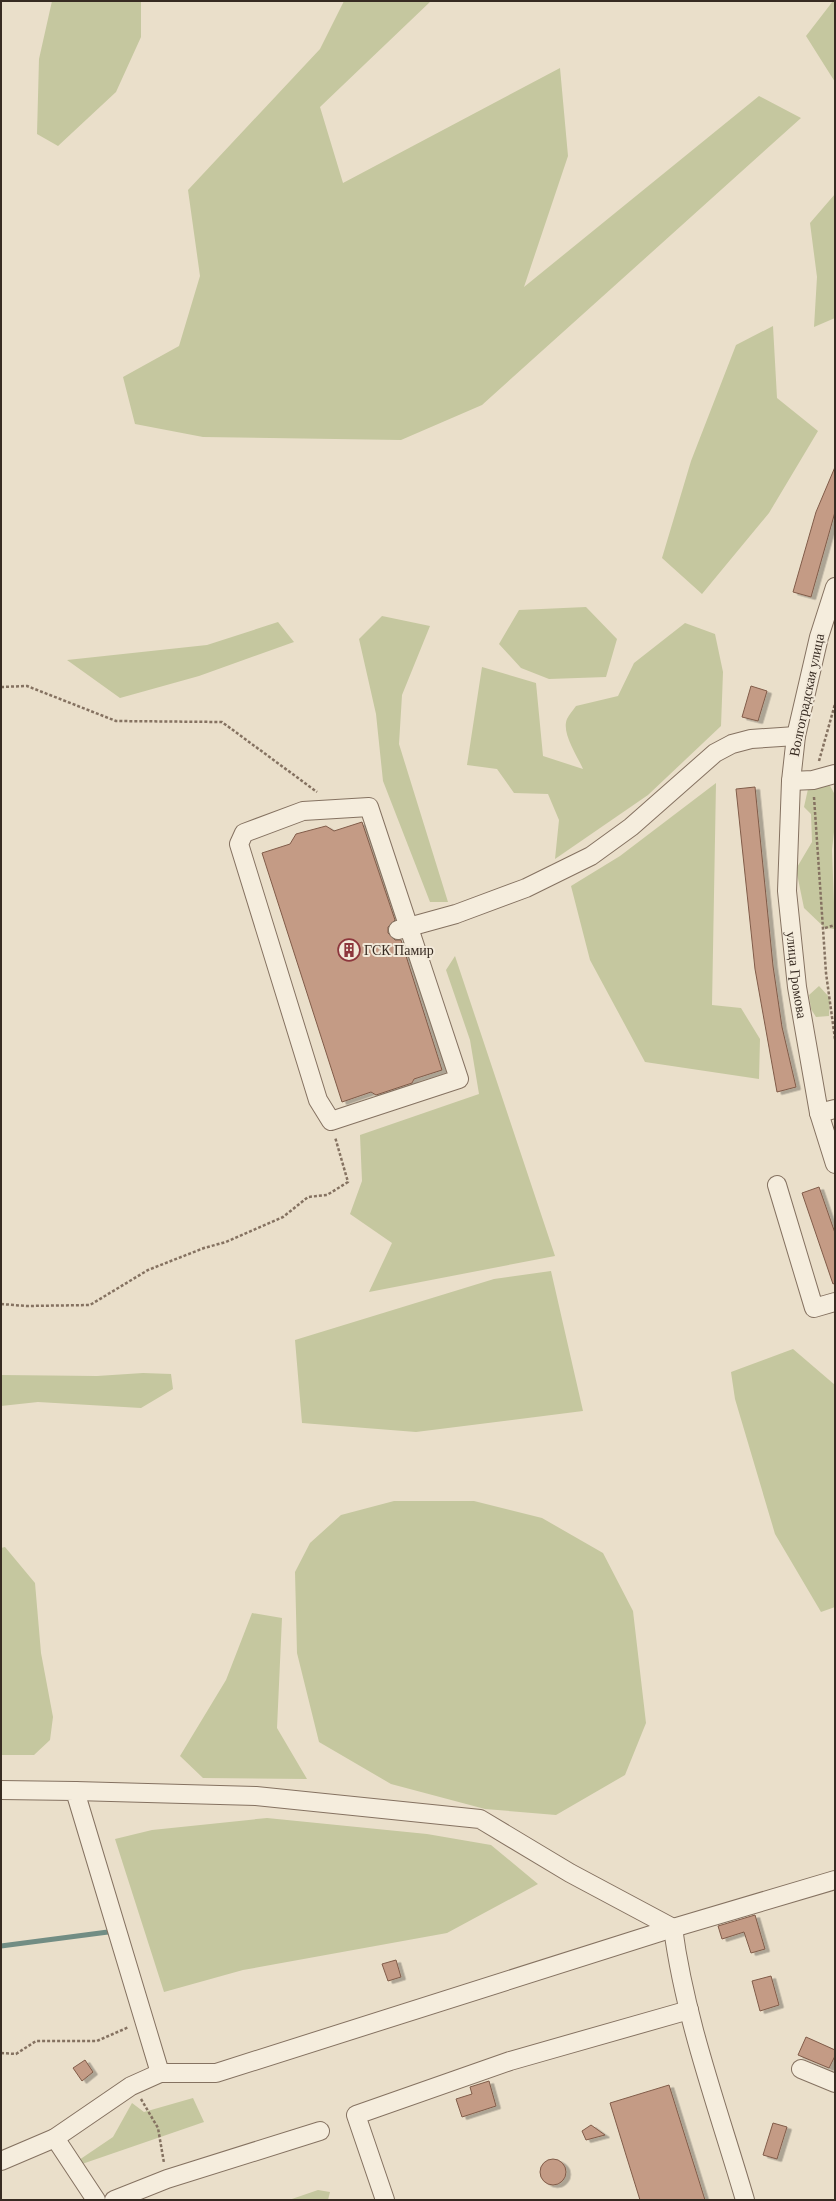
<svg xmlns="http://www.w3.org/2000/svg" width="836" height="2201" font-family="Georgia,serif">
<defs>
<filter id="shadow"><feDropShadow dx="4.5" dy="2.5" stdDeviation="0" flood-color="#0004"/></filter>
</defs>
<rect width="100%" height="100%" fill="#eadfca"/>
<path fill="#c5c79f" d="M52,1h89v36l-25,55 -58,54 -21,-12 2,-75z
M344,1h87l-111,106 23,76 217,-115 8,88 -44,131 235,-191 42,22 -319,287 -81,35 -198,-3 -68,-13 -12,-47 56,-31 21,-70 -12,-86 132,-141z
M833,1h2v81l-29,-46z
M835,194v124l-21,9 3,-50 -7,-54z
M773,326l4,72 41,33 -49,82 -67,81 -40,-36 29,-97 45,-116z
M586,607l31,32 -11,38 -57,2 -28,-11 -22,-24 20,-34z
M382,616l48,10 -28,69 -3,49 49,158h-18l-47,-121 -7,-67 -17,-75z
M278,622l16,20 -95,34 -79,22 -53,-38 140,-15z
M685,623l30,11 8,38 -2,54 -73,69 -93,64 4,-39 -11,-26 -34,-1 -17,-24 -30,-4 15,-98 54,16 7,73 40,13c-5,-12 -22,-36 -16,-50 2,-4 6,-9 9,-13l42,-10 16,-33z
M827,780l8,15v28l-3,27 3,79 -10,-1 -21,-20 -8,-39 16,-27 -1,-28 -7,-7 4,-18z
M716,783l-4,222 29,3 19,31 -1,40 -114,-17 -55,-102 -19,-74 49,-30z
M455,956l100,300 -186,36 23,-49 -42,-29 12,-33 -2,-46 119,-41 -9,-54 -24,-70z
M819,986l11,12 -1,18 -13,1 -5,-8 -2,-14z
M551,1271l32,140 -167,21 -114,-9 -7,-83 199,-61z
M793,1349l42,36v222l-14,5 -46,-78 -40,-135 -4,-27z
M143,1373l28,1 2,15 -32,19 -103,-6 -37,4v-31l96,1z
M394,1501h80l68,17 61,35 30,58 13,112 -21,52 -69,40 -71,-6 -94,-25 -72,-42 -22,-89 -2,-81 15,-29 31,-28z
M5,1547l30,36 6,70 12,64 -3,23 -16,15h-33v-207z
M252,1613l30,5 -5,110 30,51 -104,-1 -23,-22 46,-76z
M267,1818l160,16 64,11 47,39 -91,49 -204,37 -79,22 -49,-153 37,-9z
M193,2098l11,24 -122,42 -3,-4 34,-23 19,-34 12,9z
M318,2190l12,2 -2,8h-39z"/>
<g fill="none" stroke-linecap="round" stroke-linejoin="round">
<path stroke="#728d84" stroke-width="5" d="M1,1946l107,-14"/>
</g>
<path fill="#c49b85" stroke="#815c49" filter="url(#shadow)" d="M835,467v45l-24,85 -18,-5 23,-80z
M751,686l16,5 -9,30 -16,-4z
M755,787l18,179 9,61 14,60 -19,5 -22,-123 -19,-180z
M362,822l33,98 -7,7v6l7,7h6l41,130 -28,9 -2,4 -36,12 -5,-3 -29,10 -80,-249 28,-9 6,-10 30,-8 8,5z
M819,1187l16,46v50l-2,1 -31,-91z
M755,1915l10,34 -14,4 -7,-21 -22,7 -4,-13z
M396,1960l5,17 -13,4 -6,-17z
M771,1976l8,29 -19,6 -8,-30z
M806,2037l29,13v6l-6,12 -31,-13z
M85,2060l8,12 -11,9 -9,-13z
M489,2081l7,25 -34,11 -6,-18 16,-5 -2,-7z
M669,2085l36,115h-65l-14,-45 -16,-52z
M773,2123l14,4 -10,32 -14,-4z
M591,2125l14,10 -19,5 -4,-9z
M540 2172a13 13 0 1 1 26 0a13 13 0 1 1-26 0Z"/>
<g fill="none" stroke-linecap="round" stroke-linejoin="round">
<g stroke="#857261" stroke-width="20">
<g id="minor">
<path id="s1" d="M835,587l-16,50 -23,99 -5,45 -4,110 10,96 22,126 16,51"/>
<path d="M791,781l22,-1 22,-6"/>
<path d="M369,807l90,272 -128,42 -13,-21 -79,-256 5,-11 59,-22z"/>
<path d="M398,930l58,-16 70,-26 65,-32 40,-29 84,-74 17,-9 19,-5 45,-3"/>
<path d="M819,1113l16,-4"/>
<path d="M777,1185l37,123 21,-6"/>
<path d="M1,1790l74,1 85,282h56l457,-145 162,-48"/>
<path d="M75,1791l181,5 224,23 90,54 103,55c12,92 46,183 72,272"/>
<path d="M801,2069l34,14"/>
<path d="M55,2138l41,62"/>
<path d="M1,2161l54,-23 76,-52 29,-13"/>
<path d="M114,2200l53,-21 153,-48"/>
<path d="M385,2200l-29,-85 154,-54 179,-51"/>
</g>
</g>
<path stroke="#857261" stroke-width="2.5" stroke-dasharray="3 2" stroke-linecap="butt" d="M1,687l26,-1 89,35 106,1 95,70
M819,761l16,-57
M814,797l12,176 9,66
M825,928l10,-3
M1,1304l26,2 63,-1 58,-35 56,-22 22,-6 57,-25 25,-20 19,-2 21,-13 -13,-45
M1,2053l15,1 20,-13h61l32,-14
M141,2099l17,29 6,35"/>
<use href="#minor" stroke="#f5eddd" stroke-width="18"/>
</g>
<defs>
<g id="building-ring" transform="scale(1.15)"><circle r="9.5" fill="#f2e9d9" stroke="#8d373d" stroke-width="1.5"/><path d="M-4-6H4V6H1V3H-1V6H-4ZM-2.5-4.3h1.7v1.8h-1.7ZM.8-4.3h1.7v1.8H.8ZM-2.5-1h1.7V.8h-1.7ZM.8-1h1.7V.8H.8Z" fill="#8d373d"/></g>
</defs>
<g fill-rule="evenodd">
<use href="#building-ring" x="349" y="950"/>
</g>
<g text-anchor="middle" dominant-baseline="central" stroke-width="4" stroke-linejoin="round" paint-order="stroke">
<g font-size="14" fill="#372b22" stroke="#f2e9d9">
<text transform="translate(807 695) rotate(-78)">Волгоградская улица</text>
<text stroke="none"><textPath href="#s1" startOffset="394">улица Громова</textPath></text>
</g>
<g font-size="14" fill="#372b22" stroke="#f2e9d9" text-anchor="start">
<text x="364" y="950">ГСК Памир</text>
</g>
</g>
<rect width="836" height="2201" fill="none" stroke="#372b22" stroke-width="4"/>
</svg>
